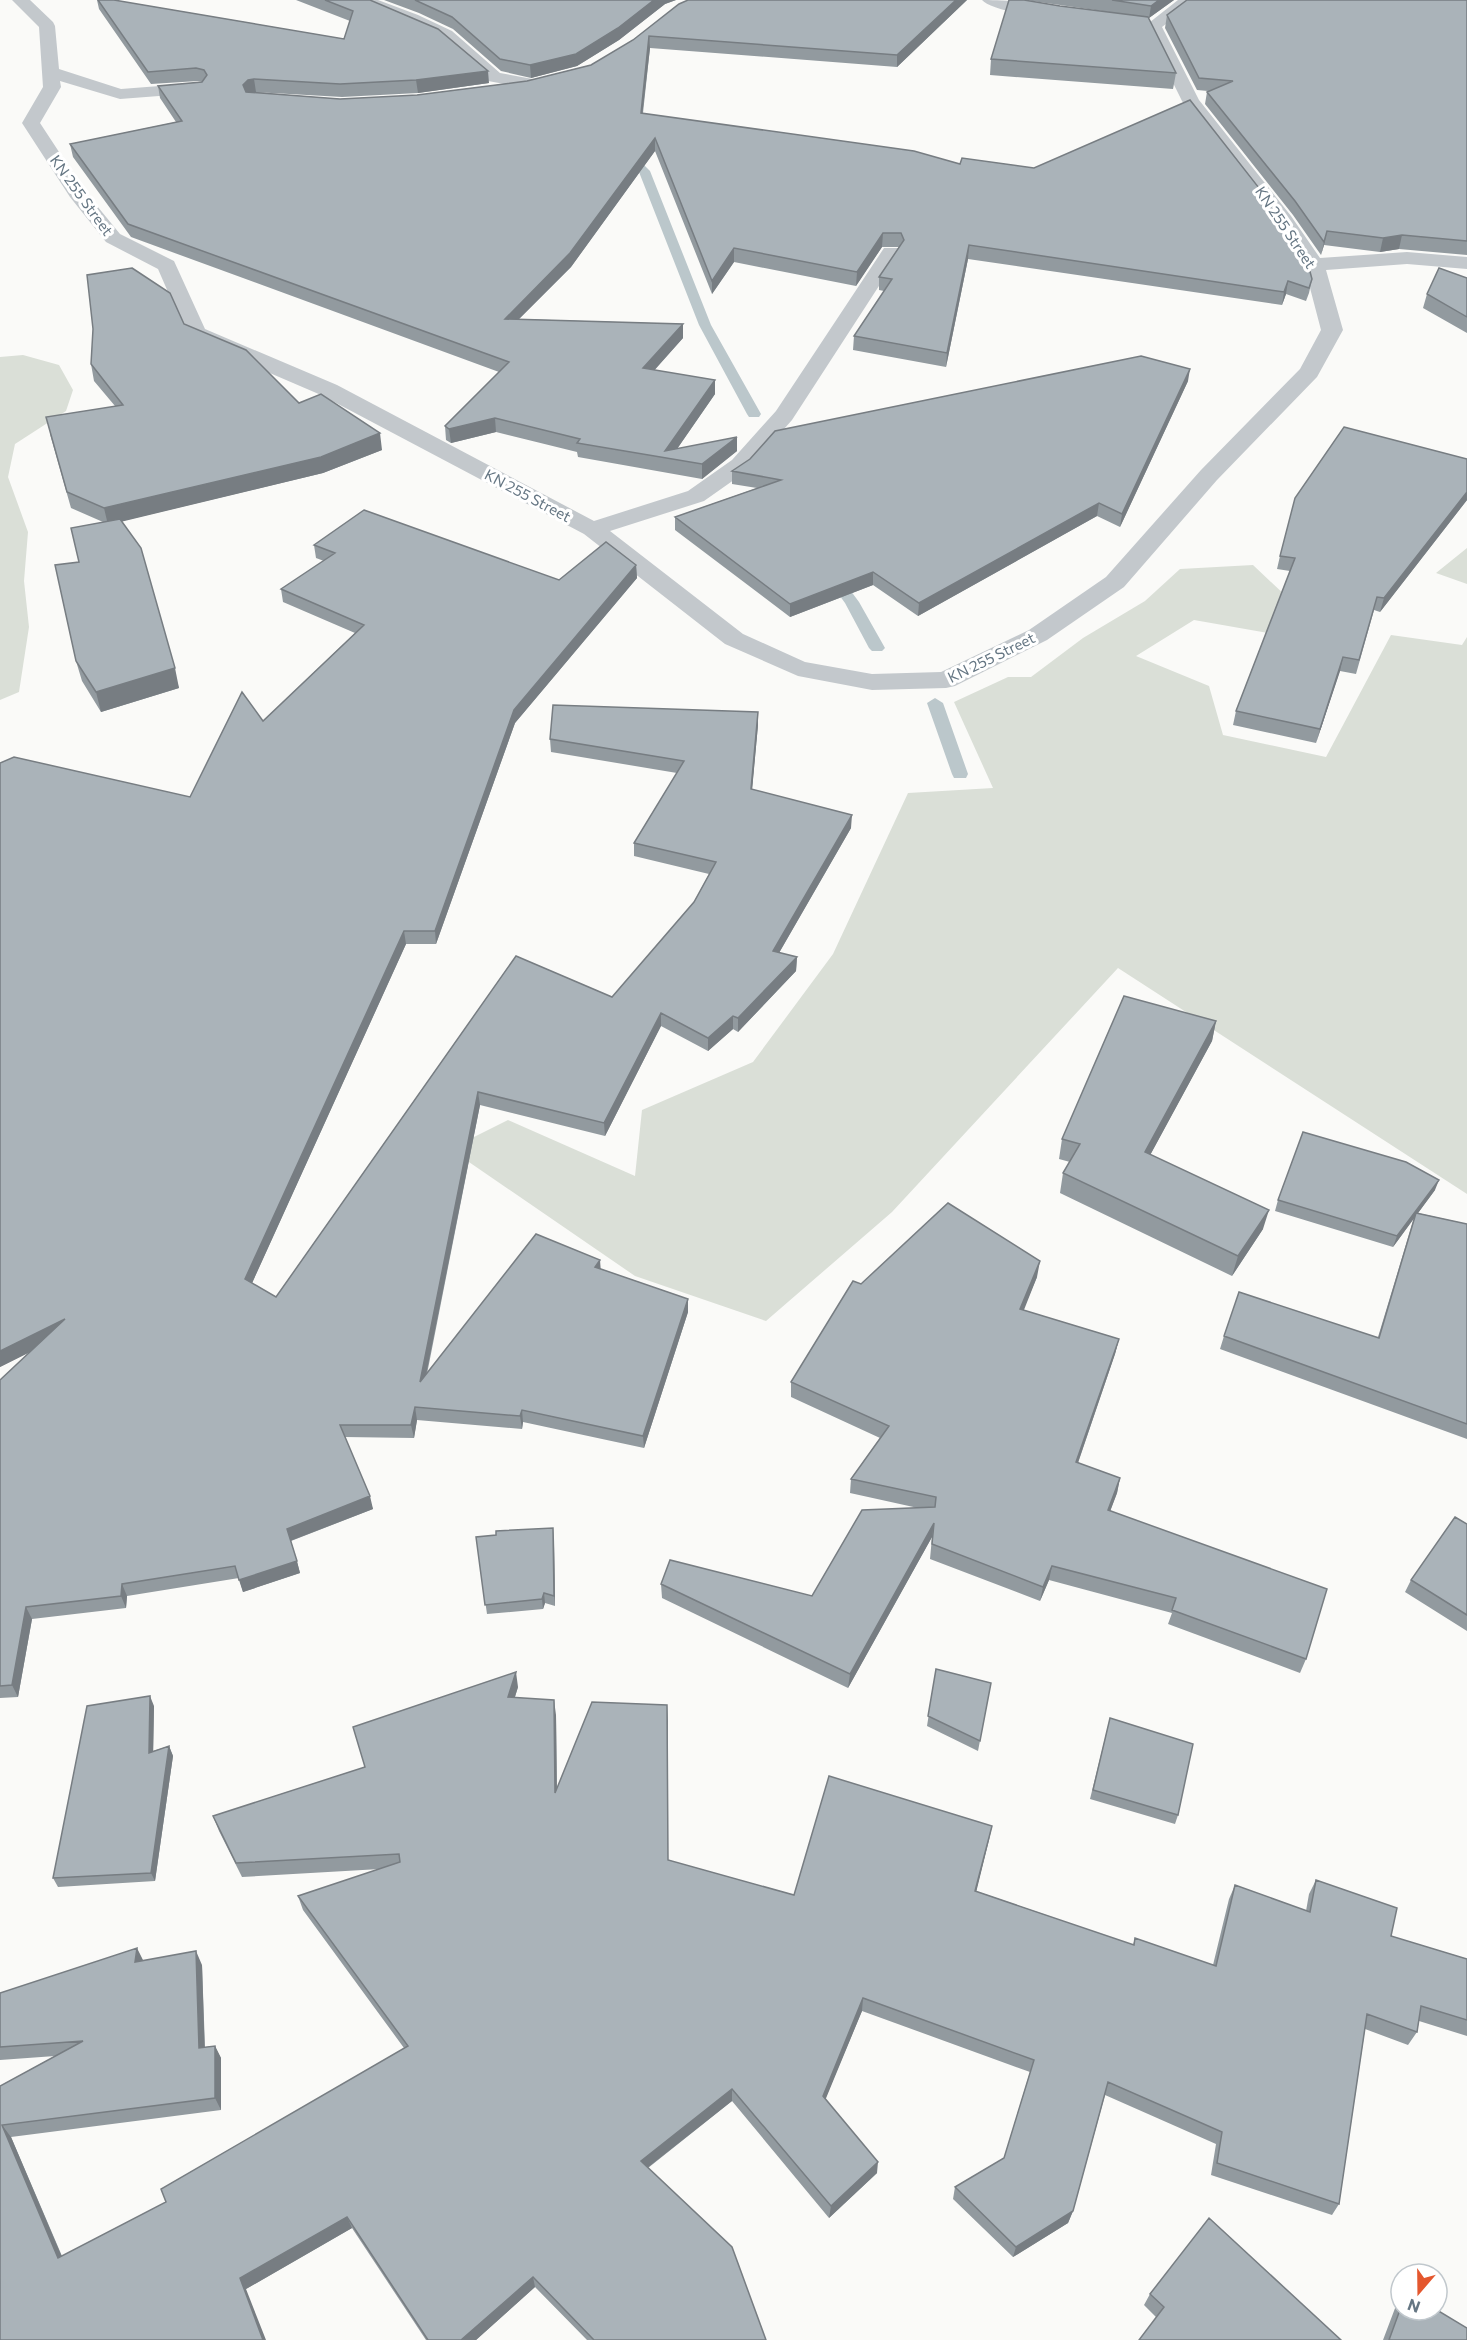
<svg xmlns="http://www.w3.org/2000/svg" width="1467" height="2340" font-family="Commissioner,sans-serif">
<rect width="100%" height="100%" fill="#fafaf8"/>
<path fill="#dadfd7" d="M23,355l36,10 14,25 -7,21 -51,33 -7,33 20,55 -4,49 5,46 -10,65 -19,8v-343z
M1467,548v36l-31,-11z
M1253,565l51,48 -36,20 -74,-13 -58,36 73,30 14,49 103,22 65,-122 71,10 5,-8v557l-349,-226 -226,244 -126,109 -131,-45 -185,-127 58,-29 127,56 7,-66 111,-48 80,-108 75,-161 85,-5 -39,-86 54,-25h23l52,-39 62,-37 35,-32z"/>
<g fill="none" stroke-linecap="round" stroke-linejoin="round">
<path fill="#bbc7cb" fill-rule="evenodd" d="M623,147l4,1 23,23 61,154 50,89 -2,3h-10l-2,-3 -48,-89 -60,-153 -22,-22z
M831,570l5,1 23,31 26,46 -3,3h-10l-3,-3 -24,-45 -21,-29z
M935,698l8,5 25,71 -2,4h-12l-2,-4 -25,-71z"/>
<path fill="#c3c8cc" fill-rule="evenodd" d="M12,0h18l23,22 2,4 4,43 62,20 77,-6 6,1 3,4 -3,4 -6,1 -78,6 -60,-18 1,6 -21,36 44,67 36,44 54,27 31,68 132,56 257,136 94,-30 44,-31 44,-49 108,-163h14l3,4 -109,168 -44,50 -44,31 -94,30 133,103 62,28 67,12 69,-2 88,-42 77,-53 95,-107 99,-101 21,-39 -17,-65 -28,-42 -94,-122 -37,-75 33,-26h19l-35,27 37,73 92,116 29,42 87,-6 60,5v12l-60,-5 -81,6 17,60 -26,47 -100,103 -93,107 -77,53 -92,46 -9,2 -74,2 -74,-14 -73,-32 -141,-110 -263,-139 -133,-57 -30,-69 -52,-27 -36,-45 -48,-74 21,-36 -4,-60z
M355,0h23l40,15 34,16 48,42 38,7 3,4 -3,4 -6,1 -44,-8 -48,-42 -83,-35z
M982,0c15,0 67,1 76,12 -8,10 -68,-2 -76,-12z"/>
</g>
<path fill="#929a9f" d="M97,0h17l230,39 6,-18 -54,-21h74l119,83 -71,10 -76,4 -89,-5 87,7 77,-4 110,-14 64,-16 42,-25 46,-36 288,-4 -70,67 -247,-19 -7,65 669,166 -3,14 -3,8 -20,-7 -4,11 -314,-46 -22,108 -93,-17 1,-14 30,-45 -5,-1v-13l20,-30h-17l-26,39 -122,-24 -22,32 -57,-143 -84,116 -52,52 164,5v14l-29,32 61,10v14l-38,55 60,2 -35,28 -124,-22 -1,-5 -81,-20 -45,11 -5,-3 -1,-14 54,-54 -368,-135 -58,-80 -3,-13 106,-22 -16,-24 -2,-12 44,-4 -4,-1 -47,3 -52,-75z
M384,0h292l-11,4 -46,36 -42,26 -46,12 -30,-7 -48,-42 -34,-16z
M1025,0h149l-25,18 -1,-1 28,56 -3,16 -183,-14 1,-16 69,-53 56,7z
M1467,0v255l-68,-6 -19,3 -56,-7 -3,10 -28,-40 -88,-111 2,-12 1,-1 -11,-1 -32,-62 2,-13z
M1467,278v55l-44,-25 4,-14z
M184,324l115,79 83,47 -59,23 -201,48 57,167 -78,24 -19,-31 -6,-20 3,-99 24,-40 -32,-14 -21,-74 65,-28 -21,-25 -3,-17z
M1188,381l-68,146 -23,-11 -179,100 -45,-31 -83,32 -115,-87v-13l82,-29 -25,-4v-13z
M1467,459v41l-87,112 -6,-2 -18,64 -16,-3 -24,72 -83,-18 3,-14 54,-140 -13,-2 3,-13z
M314,545l245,35 77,-15 1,13 -122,145 -79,221h-30l-154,339 24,14 240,-341 96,41 82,-95 15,-28 -75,-18v-13l43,-70 -126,-21 -1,-13 208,-27v13l-6,64 99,39 -72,125 18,4 -1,14 -58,61 -5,-3 -25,22 -47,-25 -56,110 -125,-31 -53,269 174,-105 87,30v13l-44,136 -121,-26 -1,7 -105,-9 -3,18 -69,-1 28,72 -82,32 9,32 -57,19 -4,-14 -112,18 -1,12 -94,11 -14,78 -18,1v-318l30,-28 -30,15v-604l190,34 73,-76 92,-88 -72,-31 -2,-13 43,-28 -8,-3z
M1216,1021l-4,20 -62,114 113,74 -31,47 -172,-83 3,-20 7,-11 -11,-3 3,-20z
M1435,1190l-17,23 49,11v215l-247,-90 4,-13 154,1 36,-119 -21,29 -118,-36 3,-11z
M1037,1277l-14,33 96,29 -4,15 -37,109 42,15 -3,15 -7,18 196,148 -6,14 -132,-49 4,-11 -123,-33 -9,21 -110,-42 2,-22 -84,151 -186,-90 -1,-14 151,12 106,-88 -68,-15 1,-14 29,-41 -89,-41v-15l70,-98z
M1467,1524v107l-62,-39 6,-12z
M476,1537l78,1 1,68 -10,-3 -2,6 -56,5z
M936,1669l55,14 -13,68 -51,-25z
M518,1687l-3,10 41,18 1,73 110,-83 1,155 126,35 198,-69 -16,65 157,54 2,-7 78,27 16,-66 6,-14 71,26 3,-17 7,-14 75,56 76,23v77l-48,-15 -2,11 -9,13 -43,-16 -26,175 -7,11 -121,-40 5,-31 -111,-49 -32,116 -5,12 -55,34 -60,-58 2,-12 49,-29 26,-86 -168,-61 -37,88 52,74 -48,45 -97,-117 -84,67 118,172h-179l-52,-53 -59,53h-50l-74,-112 -106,61 -246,51v-254l55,-30 -55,4v-67l144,-32 58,4 3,82 10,-1 6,12v52l-210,27 51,119 104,-54 238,-154 -101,-138 -5,-14 82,-27 -138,8 -23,-46 -6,-15 152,-49 -12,-40z
M154,1706l-1,45 16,-5 4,10 -18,125 -97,6 -5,-9z
M1110,1718l68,97 -3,9 -85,-25z
M1150,2294l191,46 -185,-23 -12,-12z
M1401,2298v12l66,30h-84l14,-37z"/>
<path fill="#777d82" d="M654,0h22l-11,4 -46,36 -42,26 -46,12 -1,-13z
M956,0h11l-70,67v-12z
M1159,0h15l-25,18 2,-12z
M649,36l1,12 -9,77v-12z
M488,71l1,12 -71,10 -2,-13z
M254,79l2,13 -6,1 -5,5 -2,-13 5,-5z
M655,138v13l-84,116 -65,65 -1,-13z
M1327,231l-3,14 -3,10 3,-13z
M883,233l-1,14 -26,39 1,-14z
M1402,235l-3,14 -19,3 3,-14z
M969,245l-1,14 -22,108 1,-14z
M734,248v14l-22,32v-13z
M1288,281l-2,13 -4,11 2,-13z
M683,324v14l-39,44 -1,-14z
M1190,369l-2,12 -68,146 2,-13z
M715,380v14l-45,65 -5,-8z
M495,418l1,14 -45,11 -2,-14z
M380,433l2,17 -59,23 -215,52 -4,-17z
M737,437v14l-35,28v-15z
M1467,492v8l-87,112 4,-14z
M1099,503l-2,13 -179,100 1,-13z
M636,565l1,13 -122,145 -79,221 -1,-13 79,-221z
M873,572v13l-83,32v-13z
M1343,657l-3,14 -24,72 4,-14z
M175,668l4,20 -78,24 -5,-20z
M758,712v13l-7,77v-13z
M852,815l-1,13 -79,137 1,-14z
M404,931l2,13 -158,348 -3,-13z
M797,957l-1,14 -58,61v-14z
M661,1013v13l-56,110 -1,-13z
M733,1016v13l-25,22v-13z
M1216,1021l-4,20 -71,131 4,-20z
M478,1092l2,13 -58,290 -2,-13z
M1439,1180l-4,10 -42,57 4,-11z
M1269,1210l-6,19 -31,47 6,-20z
M600,1260l1,13 -6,-6z
M1040,1261l-3,16 -19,48 2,-16z
M688,1299v13l-44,136 -1,-12z
M65,1319l5,13 -70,35v-16z
M1119,1339l-4,15 -42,123 3,-15z
M415,1407l2,13 -3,18 -3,-13z
M522,1410l1,12 -1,7 -2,-13z
M1120,1478l-3,15 -12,32 3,-15z
M370,1496l3,13 -83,32 -3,-12z
M934,1523l-2,14 -84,151 2,-14z
M553,1528l1,10 1,68 -1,-10z
M297,1561l3,12 -57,19 -4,-12z
M1052,1566l-3,14 -9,21 3,-14z
M122,1584l5,12 -1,12 -5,-12z
M544,1593l1,10 -2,6 -1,-10z
M26,1607l6,12 -14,78 -6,-12z
M516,1672l2,15 -8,25 -2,-15z
M150,1696l4,10 -1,56 -4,-9z
M554,1700l2,15 1,92 -2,-14z
M667,1705l1,16v153v-14z
M169,1746l4,10 -18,125 -4,-8z
M992,1826l-3,14 -16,65 2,-14z
M137,1948l7,14h-9z
M196,1951l6,14 3,95 -6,-12z
M863,1998l-1,13 -40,97 1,-12z
M215,2046l6,12v52l-6,-12z
M732,2089v12l-90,71 -1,-11z
M2,2125l9,12 56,132 -9,-11z
M878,2162l-1,11 -48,45 2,-12z
M1073,2211l-5,12 -55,34 3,-10z
M347,2217l5,11 -106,61 20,51h-3l-23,-62z
M533,2277l2,10 -59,53h-15z"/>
<path fill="#aab3b9" stroke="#777d82" stroke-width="1.5" d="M98,0h16l230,39 9,-28 -28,-11h45l68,29 50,42 -72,9 -76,4 -86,-5 -6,1 -5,5 3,7 94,7 77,-4 110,-14 64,-16 42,-25 46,-36 9,-4h268l-59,55 -248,-19 -8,77 273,38 46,13 2,-6 72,10 156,-68 87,111 28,42 7,26 -3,9 -21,-7 -4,11 -315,-47 -22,108 -93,-17 38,-57 -13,-2 25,-37 -3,-7h-18l-26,39 -123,-24 -22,33 -57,-143 -85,115 -65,66 178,5 -40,44 72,12 -50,71 72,-14 -35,27 -125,-21 3,-4 -85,-21 -46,11 -4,-3 64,-64 -381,-138 -58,-80 112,-23 -24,-35 44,-4 5,-7 -3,-5 -8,-2 -48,4z
M415,0h239l-36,28 -42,26 -46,11 -30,-6 -48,-42z
M1009,0h15l36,6 88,11 28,56 -185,-14z
M1112,0h47l-8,6z
M1187,0h280v241l-65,-6 -19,3 -56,-7 -3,11 -29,-41 -88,-109 26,-11 -34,-3 -32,-63z
M132,268l38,25 14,31 62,26 53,53 22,-9 59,39 -59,24 -217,51 -37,-16 -21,-75 77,-12 -32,-41 2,-35 -6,-54z
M1439,268l28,10v39l-40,-23z
M1141,356l49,13 -68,145 -23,-11 -180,100 -46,-31 -83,32 -115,-87 106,-37 -49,-9 18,-12 25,-28z
M1344,427l123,32v33l-83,106 -7,-1 -18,63 -16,-3 -23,72 -84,-18 59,-153 -15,-2 15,-58z
M364,510l195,70 47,-38 30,23 -122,145 -79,221h-31l-159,348 31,18 240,-341 96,41 82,-95 22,-40 -82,-19 50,-82 -134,-22 3,-34 205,7 -7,77 101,26 -79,136 24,6 -59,61 -5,-2 -25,22 -47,-25 -57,110 -126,-31 -58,290 116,-148 64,26 -5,7 93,32 -45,137 -121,-26 -2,6 -105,-9 -4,18h-71l30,71 -83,33 10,32 -58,19 -4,-14 -113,18 -1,12 -95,11 -14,78 -12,1v-306l65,-61 -65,32v-588l14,-6 176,40 52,-105 21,29 101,-96 -83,-36 54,-36 -21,-8z
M120,519l21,29 34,120 -79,24 -20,-31 -21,-96 24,-3 -8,-34z
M1124,996l92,25 -71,131 124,58 -31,46 -175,-83 17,-29 -18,-5z
M1303,1132l103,30 33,18 -42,56 -119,-36z
M948,1203l92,58 -20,48 99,30 -43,123 44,16 -12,32 219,79 -21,70 -134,-49 4,-12 -124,-32 -9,21 -111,-43 2,-21 -84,151 -189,-90 9,-24 142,36 50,-86 73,-3 1,-10 -85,-18 38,-53 -98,-44 62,-101 8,3z
M1416,1213l51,11v200l-243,-88 15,-44 140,46z
M1455,1517l12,7v91l-56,-35z
M553,1528l1,68 -10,-3 -2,6 -57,6 -9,-68 20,-2v-4z
M936,1669l55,14 -11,58 -52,-25z
M516,1672l-8,25 46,3 1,93 37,-91 75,3 1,155 126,35 35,-119 163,50 -17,65 159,54 1,-7 81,28 19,-81 75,27 6,-32 81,28 -6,28 76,23v61l-46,-14 -4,26 -50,-18 -28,190 -122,-41 5,-31 -114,-50 -35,129 -57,36 -61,-60 49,-29 30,-98 -171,-62 -40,98 55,66 -47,44 -99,-117 -91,72 91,86 34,93h-172l-61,-63 -72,63h-33l-81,-123 -107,61 23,62h-263v-254l83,-45 -83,6v-54l137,-45 -2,14 61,-11 3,97 16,-2v52l-213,27 56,133 108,-56 -5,-13 247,-143 -110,-150 102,-34 -1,-8 -163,9 -23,-47 152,-49 -12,-40z
M150,1696l-1,57 20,-7 -18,127 -98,5 34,-172z
M1110,1718l83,26 -15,71 -85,-25z
M1209,2218l132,122h-202l25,-33 -14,-13z
M1401,2307v3h36l30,18v12h-78z"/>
<g text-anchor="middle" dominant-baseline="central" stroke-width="6" stroke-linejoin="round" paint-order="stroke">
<g font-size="15" fill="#657683" stroke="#fff">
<text transform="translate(82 195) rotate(54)">KN 255 Street</text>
<text transform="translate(1286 227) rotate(56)">KN 255 Street</text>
<text transform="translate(528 495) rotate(28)">KN 255 Street</text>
<text transform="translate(991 657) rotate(-26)">KN 255 Street</text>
</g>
</g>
<g transform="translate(1419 2292) rotate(200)"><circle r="28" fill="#ffffff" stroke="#c1c8cd" stroke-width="1.5"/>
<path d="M0-4.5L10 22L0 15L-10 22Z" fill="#e4572e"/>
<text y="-9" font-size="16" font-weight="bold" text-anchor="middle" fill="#657683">N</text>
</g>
</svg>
